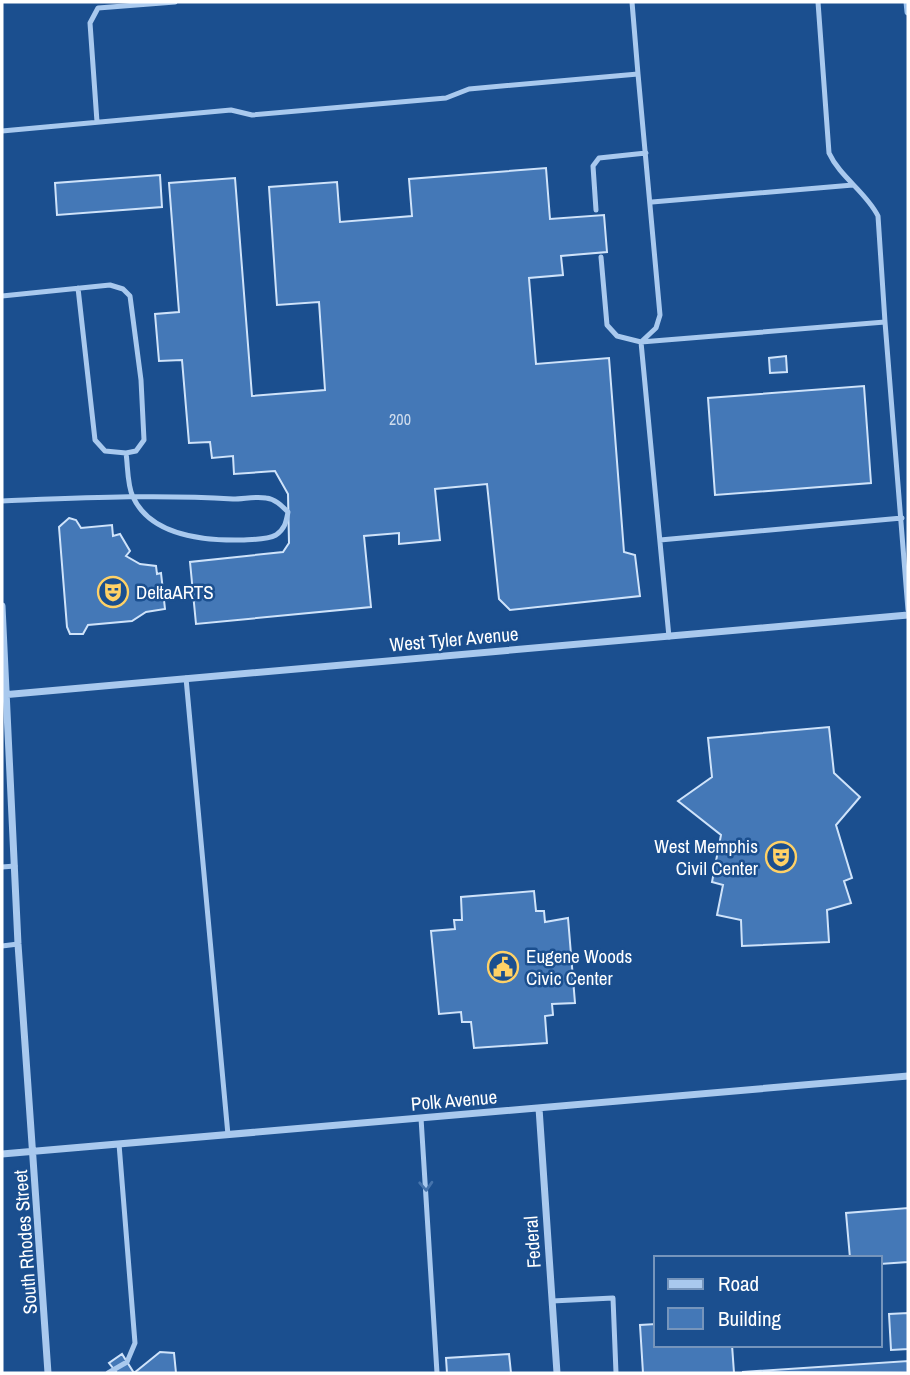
<svg xmlns="http://www.w3.org/2000/svg" width="910" height="1375" font-family="'Archivo Narrow',sans-serif">
<rect width="100%" height="100%" fill="#1b4f8f"/>
<g fill="none" stroke-linecap="round" stroke-linejoin="round">
<path stroke="#9cc4f0" stroke-width="7" d="M907,2l1,10"/>
</g>
<path fill="#4478b7" stroke="#cfe3fa" stroke-width="2" d="M546,168l4,51 54,-4 3,37 -46,4 2,19 -34,3 7,86 73,-6 15,194 11,3 5,41 -130,14 -11,-11 -12,-115 -52,5 5,51 -41,4v-11l-35,3 7,71 -175,17 -6,-62 93,-10 6,-9 -1,-49 -13,-23 -41,3 -1,-18 -21,2 -2,-16 -21,1 -7,-83 -23,1 -4,-47 24,-2 -10,-129 66,-5 17,218 73,-6 -6,-88 -42,3 -8,-118 68,-5 3,40 72,-6 -3,-37z
M160,175l2,32 -105,8 -2,-32z
M786,356l1,16 -17,1 -1,-15z
M864,386l7,97 -156,12 -7,-97z
M69,518l7,2 5,8 31,-3 1,11 7,-2 10,17 -4,5 14,8 16,2 1,8 4,-1 4,36 -19,3 -14,9 -44,4 -5,9h-13l-3,-7 -8,-100z
M829,727l5,46 26,24 -24,28 16,53 -8,3 7,22 -24,7 2,32 -87,4 -1,-26 -24,-5 6,-30 -11,-3 9,-47 -43,-34 34,-24 -4,-39z
M534,891l2,20h8l1,11 23,-4 7,85 -23,1 1,11 -8,1 2,27 -73,5 -3,-26h-9l-1,-10 -22,2 -8,-83 24,-2 -1,-9h8l-1,-23z
M908,1208v54l-28,2v-6h-30l-4,-45z
M908,1313v36l-17,1 -2,-36z
M656,1324v21h76l2,28h-91l-3,-48z
M160,1352l14,1 2,20h-59l-8,-10 13,-9 12,19z
M509,1354l2,19h-64l-1,-15z
M908,1361v12l-166,-1z"/>
<g fill="none" stroke-linecap="round" stroke-linejoin="round">
<path stroke="#a9c9ee" stroke-width="5" d="M632,2l6,72
M818,2l11,151c11,24 37,39 49,63l7,106
M97,122l-7,-99 8,-15 77,-6
M2,131l229,-21 21,5 194,-17 23,-9 169,-15 22,241 -4,13 -15,14 28,295
M652,202l201,-17
M596,210l-3,-44 6,-8 47,-5
M601,257l6,68 10,11 24,6 244,-20 23,288
M78,288l17,152 10,11 21,2
M2,296l108,-11 13,4 7,7 11,84 3,60 -8,11 -10,2c2,13 1,32 7,44 18,39 73,44 111,43 10,-1 23,0 32,-5 9,-6 10,-13 12,-23 -7,-7 -13,-13 -22,-14 -11,-2 -22,1 -33,1 -77,-5 -154,-1 -231,2
M660,540l242,-22
M186,678l42,457
M2,867l13,-1
M2,946l16,-2
M421,1118l16,255
M552,1301l61,-3 3,75
M108,1373l19,-11 8,-19 -16,-199"/>
<path stroke="#a9c9ee" stroke-width="7" d="M2,606l16,338 30,429
M2,695l906,-80
M539,1108l18,265
M2,1154l906,-78"/>
</g>
<defs><path id="oneway-chevron" d="M-2-3.5L2.5 0L-2 3.5" fill="none" stroke-width="1.6" stroke-linecap="round" stroke-linejoin="round" transform="scale(1.75)"/></defs>
<use stroke="#4674ac" href="#oneway-chevron" transform="translate(426 1186) rotate(87)"/>
<defs>
<g id="theatre-ring" transform="scale(1.575)"><circle r="9.5" fill="#1b4f8f" stroke="#ffd166" stroke-width="1.5"/><path d="M-5-5.5Q0-4 5-5.5V0Q5 5 0 6Q-5 5-5 0ZM-3.3-2.5H-1v1.5H-3.3ZM1-2.5H3.3v1.5H1ZM-2.8 1Q0 5.5 2.8 1Z" fill="#ffd166"/></g>
<g id="civic-ring" transform="scale(1.575)"><circle r="9.5" fill="#1b4f8f" stroke="#ffd166" stroke-width="1.5"/><path d="M-.6-6.5H3V-4.5H.6V-3L4-1V1h2V6H-6V1h2V-1L-.6-3ZM-1.2 2.5V6h2.4V2.5Z" fill="#ffd166"/></g>
</defs>
<g fill-rule="evenodd">
<use href="#theatre-ring" x="113" y="592"/>
<use href="#theatre-ring" x="781" y="857"/>
<use href="#civic-ring" x="503" y="967"/>
</g>
<g text-anchor="middle" dominant-baseline="central" stroke-width="5" stroke-linejoin="round" paint-order="stroke">
<g font-size="16" fill="#d0dded">
<text x="400" y="419">200</text>
</g>
<g font-size="19" fill="#fff" stroke="#1b4f8f" text-anchor="start">
<text x="136" y="592">DeltaARTS</text>
<text x="758" y="846" text-anchor="end">West Memphis<tspan x="758" dy="22">Civil Center</tspan></text>
<text x="526" y="956">Eugene Woods<tspan x="526" dy="22">Civic Center</tspan></text>
</g>
<g font-size="19" fill="#fff" stroke="#1b4f8f">
<text transform="translate(454 639) rotate(-5)">West Tyler Avenue</text>
<text transform="translate(454 1100) rotate(-5)">Polk Avenue</text>
<text transform="translate(25 1242) rotate(-94)">South Rhodes Street</text>
<text transform="translate(532 1242) rotate(-94)">Federal</text>
</g>
</g>
<rect width="910" height="1375" fill="none" stroke="#ffffff" stroke-width="7"/>
<rect x="654" y="1256" width="228" height="91" fill="#1b4f8f" stroke="#7695bc" stroke-width="2"/>
<rect x="668" y="1279" width="35" height="10" fill="#a9c9ee" stroke="#7695bc" stroke-width="2"/>
<text x="718" y="1291" font-size="21" fill="#ffffff">Road</text>
<rect x="668" y="1308" width="35" height="21" fill="#4478b7" stroke="#7695bc" stroke-width="2"/>
<text x="718" y="1326" font-size="21" fill="#ffffff">Building</text>
</svg>
